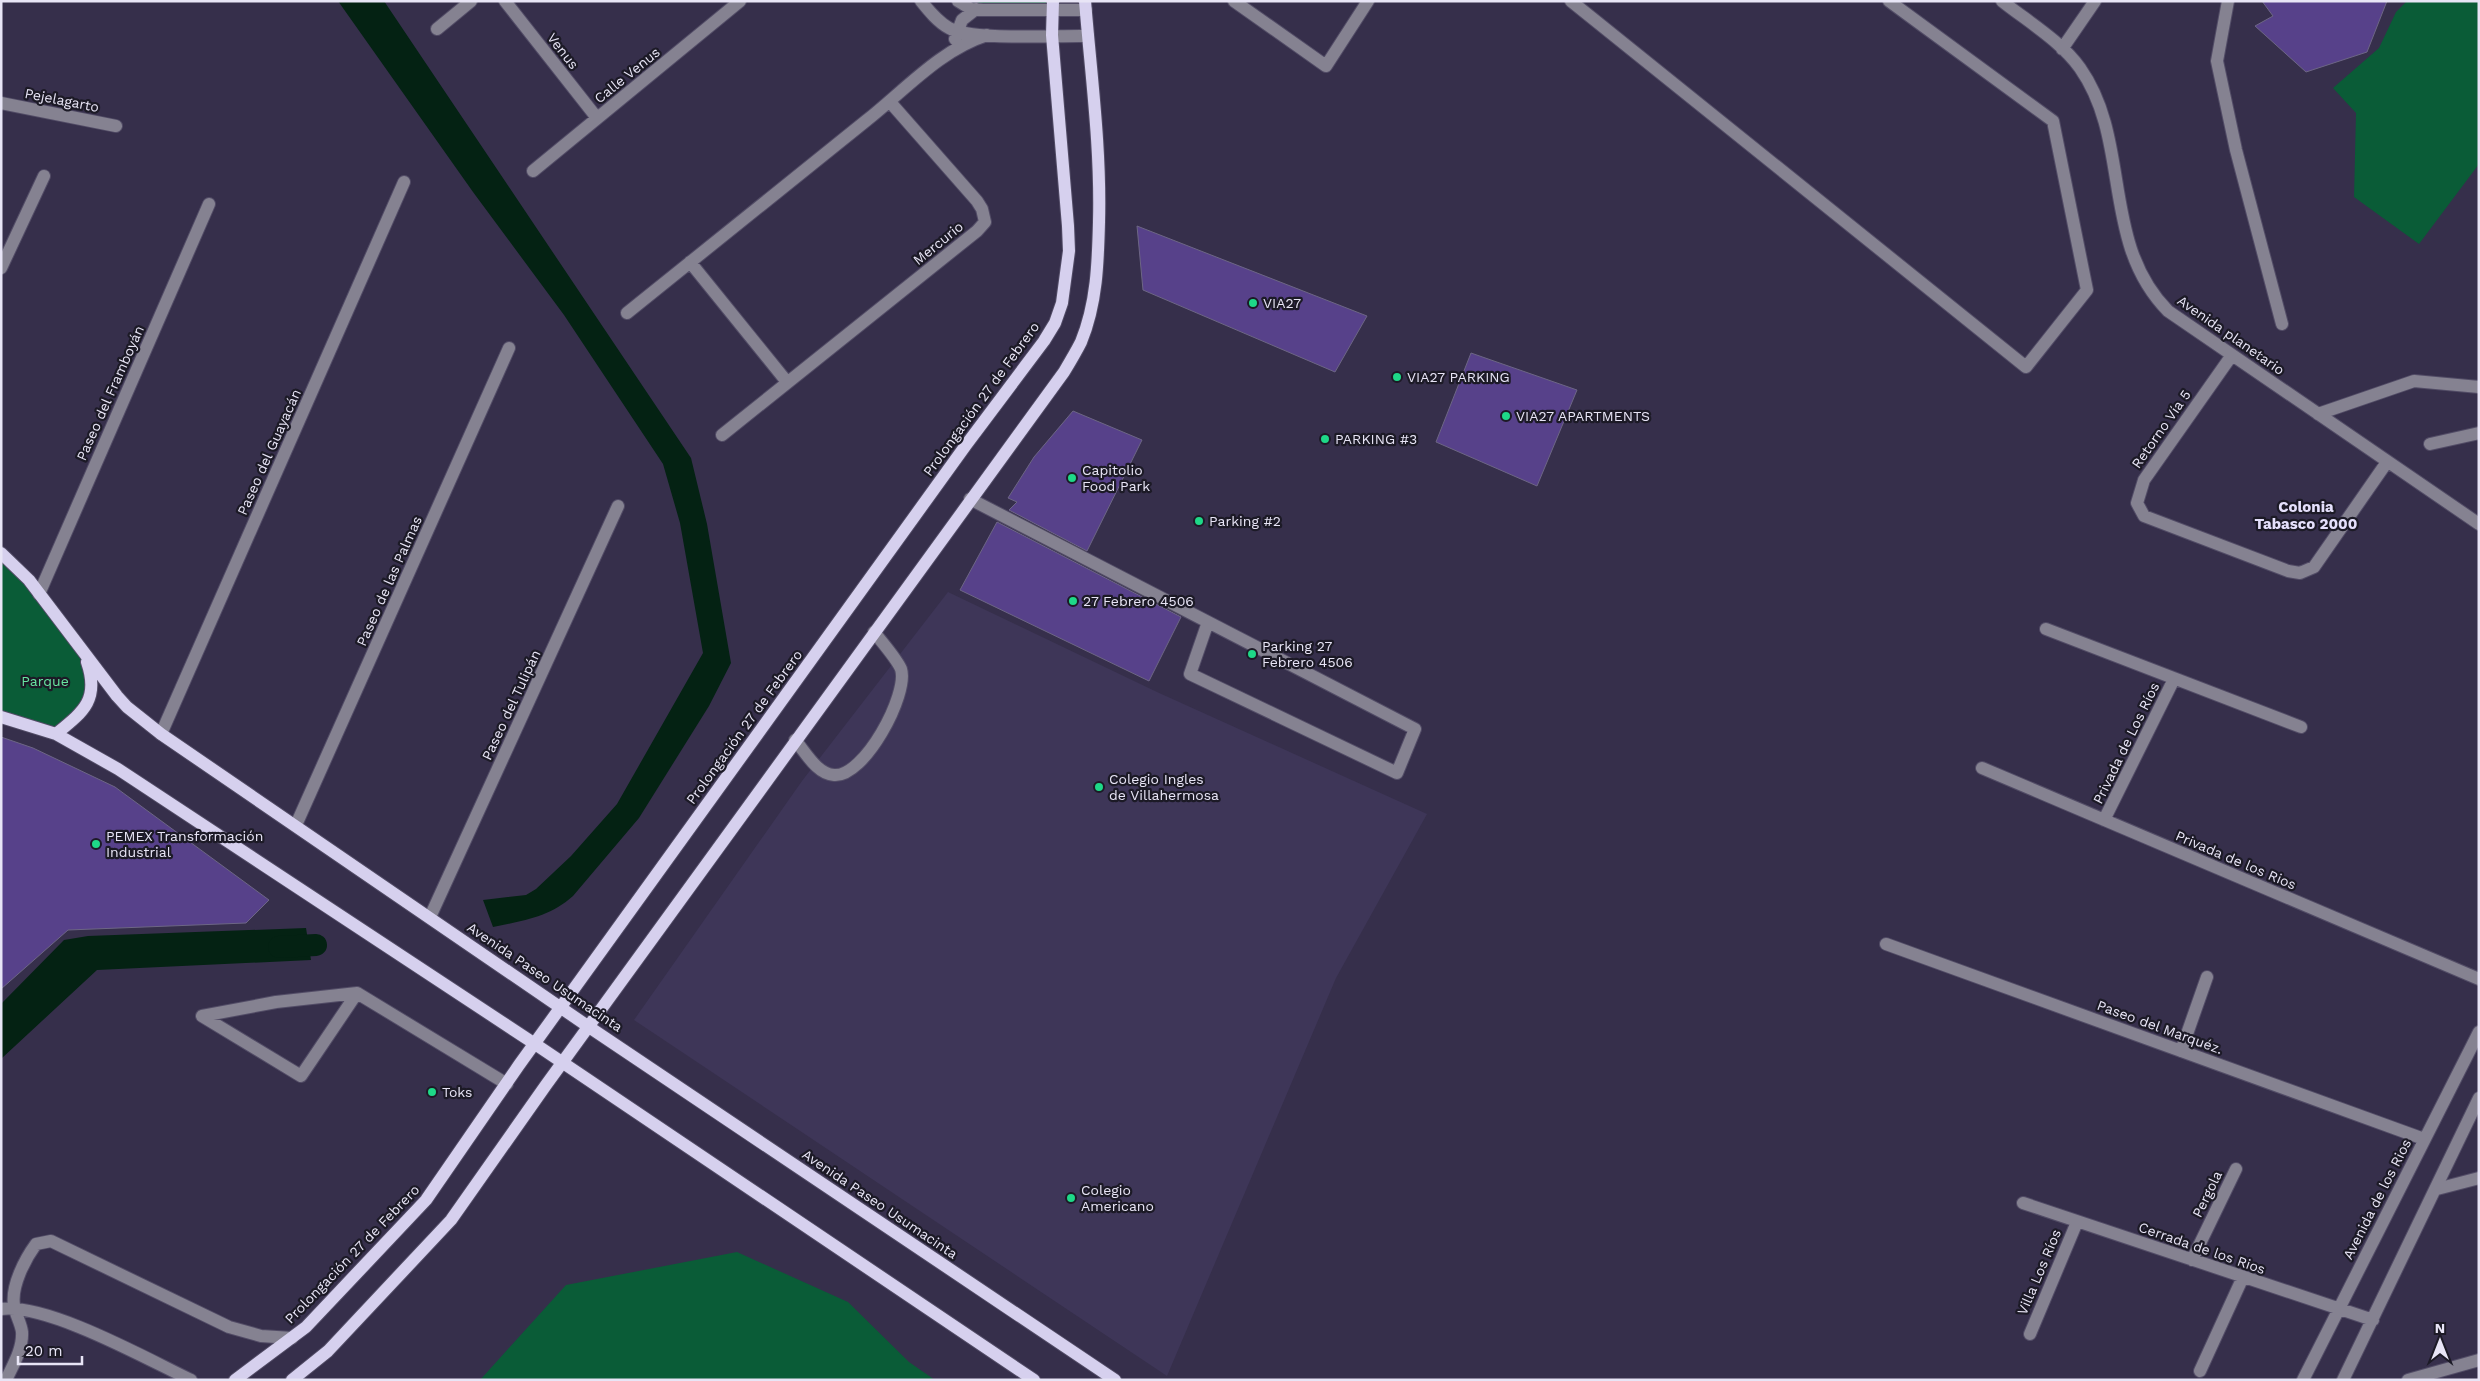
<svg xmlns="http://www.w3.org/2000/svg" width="2480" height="1381" font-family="'Work Sans',sans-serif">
<rect width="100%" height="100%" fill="#362f4b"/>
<path fill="#3e3658" d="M948,592l209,100 270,122 -91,164 -169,398 -533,-356 168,-239z"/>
<path fill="#0a5c37" d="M959,1h94v9l-82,-1z
M2407,1h72v163l-60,80 -65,-47 2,-84 -23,-25 46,-40 17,-36z
M1,554l83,101 7,34 -35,45 -55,-18z
M737,1252l111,50 61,60 26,18h-455l86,-95z"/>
<path fill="#042213" d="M338,1h46l307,457 16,66 24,139 -22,43 -70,112 -66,78c-23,21 -51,25 -80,31l-10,-27 43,-5 10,-6 35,-33 46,-52 86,-151 -23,-130 -17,-59 -99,-149 -91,-123z
M306,928l5,32 -214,10 -96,89v-55l63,-64 24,-4z"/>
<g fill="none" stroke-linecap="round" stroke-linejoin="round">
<path stroke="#042213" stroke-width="22" d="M279,947l37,-2"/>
</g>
<path fill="#57418a" stroke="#6d6685" d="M2262,1h125l-20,51 -61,20 -51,-46 18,-10z
M1137,226l230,90 -32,56 -192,-82z
M1471,353l106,37 -40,96 -101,-44z
M1073,411l69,29 -55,111 -78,-41 8,-8 -9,-4 26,-41z
M997,522l184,95 -32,64 -189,-91z
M1,737l32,11 82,39 154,113 -23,23 -178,7 -67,59z"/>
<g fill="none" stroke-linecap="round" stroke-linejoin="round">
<g stroke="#524c66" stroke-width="14">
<path id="minor" d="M505,1l92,117
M921,1c8,10 17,21 28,27 22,13 109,7 139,8
M958,1l13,8 12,1h103
M1234,1l92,65 42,-65
M1571,1l455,366 61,-77 -34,-169 -164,-120
M2002,1c25,20 59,40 78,67 52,74 20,174 88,243l311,213
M2228,1l-11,60 19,89 46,174
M437,29l34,-28
M955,39l7,-19 14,-11
M2062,49l33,-48
M1,103l115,23
M533,171l207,-170
M690,262l97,120
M1,268l43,-92
M627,313c80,-65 160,-129 240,-193 38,-30 73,-70 120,-85
M2232,355l-88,125 -7,23 7,13 144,55 12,2 14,-6 73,-105
M2318,414l96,-33 65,6
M722,435l255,-204 8,-9 -3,-13 -5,-8 -87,-99
M2430,444l49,-11
M970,499l445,230 -18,44 -207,-99 18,-52
M39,594l170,-390
M2046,629l255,98
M161,734l243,-552
M795,740c11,13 22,34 39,35 30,3 75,-81 67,-106 -4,-10 -20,-28 -27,-37
M1982,768l497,211
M2104,820l70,-141
M296,825l213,-477
M430,917l188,-411
M1886,944l538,195
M357,993l-56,83 -99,-60 74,-14 81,-9 150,91
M2181,1051l26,-74
M2437,1189l42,-11
M2023,1203l350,117
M2192,1260l44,-91
M1,1309c46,-6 146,50 190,71
M2030,1334l47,-112
M2200,1371l43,-94
M6,1380c7,-15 17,-31 16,-48 -1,-9 -7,-18 -8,-27 -3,-19 11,-46 22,-61l15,-3 178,86 32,9 31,2
M2303,1380l176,-348
M2343,1380l136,-282
M2408,1380l71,-20"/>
</g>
<g stroke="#524c66" stroke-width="14">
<path id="major" d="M1,553l28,27 88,116 10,11 34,27 428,293 526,353
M1,717l55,17 62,35 417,275 499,336
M56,734c27,-22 44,-34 31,-72
M235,1380l71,-53 120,-127 93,-135 447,-620 78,-104 11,-18 7,-20 7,-52 -1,-25 -16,-191 1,-34
M292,1380l36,-29 123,-131 95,-135 518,-713c6,-10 12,-20 17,-30 16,-39 17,-80 18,-120 2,-74 -8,-147 -14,-221"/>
</g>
<use href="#minor" stroke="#858291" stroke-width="12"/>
<use href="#major" stroke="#d6d0ee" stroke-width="12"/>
</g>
<g fill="#1ed888" stroke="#1c1a26" stroke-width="2">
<circle cx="1253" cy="303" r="5"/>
<circle cx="1397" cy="377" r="5"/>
<circle cx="1506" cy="416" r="5"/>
<circle cx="1325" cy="439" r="5"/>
<circle cx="1072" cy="478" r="5"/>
<circle cx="1199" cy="521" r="5"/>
<circle cx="1073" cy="601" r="5"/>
<circle cx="1252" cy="654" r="5"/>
<circle cx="1099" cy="787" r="5"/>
<circle cx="96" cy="844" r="5"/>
<circle cx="432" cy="1092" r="5"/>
<circle cx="1071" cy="1198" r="5"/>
</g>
<g text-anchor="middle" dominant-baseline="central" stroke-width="4.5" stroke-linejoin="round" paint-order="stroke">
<g font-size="14" fill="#e8e5f6" stroke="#1c1a26">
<text transform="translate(563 51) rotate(52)">Venus</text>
<text transform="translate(627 75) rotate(-39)">Calle Venus</text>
<text transform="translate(62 100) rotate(11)">Pejelagarto</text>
<text transform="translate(938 243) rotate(-39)">Mercurio</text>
<text transform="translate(2231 335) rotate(35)">Avenida planetario</text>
<text transform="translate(110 393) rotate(-66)">Paseo del Framboyán</text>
<text transform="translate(981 399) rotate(-54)">Prolongación 27 de Febrero</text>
<text transform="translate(2161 429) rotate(-55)">Retorno Vía 5</text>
<text transform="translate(269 452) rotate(-66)">Paseo del Guayacán</text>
<text transform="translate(389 581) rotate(-66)">Paseo de las Palmas</text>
<text transform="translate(511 705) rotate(-65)">Paseo del Tulipán</text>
<text transform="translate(744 727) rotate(-54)">Prolongación 27 de Febrero</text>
<text transform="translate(2126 743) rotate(-64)">Privada de Los Ríos</text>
<text transform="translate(2236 860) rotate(23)">Privada de los Rios</text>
<text transform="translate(545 977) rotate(34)">Avenida Paseo Usumacinta</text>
<text transform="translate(2160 1027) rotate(20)">Paseo del Marquéz.</text>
<text transform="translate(2207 1194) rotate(-64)">Pergola</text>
<text transform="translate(2377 1199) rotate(-63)">Avenida de los Rios</text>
<text transform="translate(880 1204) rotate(34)">Avenida Paseo Usumacinta</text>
<text transform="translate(2202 1248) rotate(19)">Cerrada de los Rios</text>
<text transform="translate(352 1254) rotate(-46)">Prolongación 27 de Febrero</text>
<text transform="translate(2039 1272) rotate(-67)">Villa Los Ríos</text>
</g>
<g font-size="14" fill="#e8e5f6" stroke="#1c1a26" text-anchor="start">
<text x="1263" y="303">VIA27</text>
<text x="1407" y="377">VIA27 PARKING</text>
<text x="1516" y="416">VIA27 APARTMENTS</text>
<text x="1335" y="439">PARKING #3</text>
<text x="1082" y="470">Capitolio<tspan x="1082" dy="16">Food Park</tspan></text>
<text x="1209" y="521">Parking #2</text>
<text x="1083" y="601">27 Febrero 4506</text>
<text x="1262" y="646">Parking 27<tspan x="1262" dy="16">Febrero 4506</tspan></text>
<text x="1109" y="779">Colegio Ingles<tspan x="1109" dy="16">de Villahermosa</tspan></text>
<text x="106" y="836">PEMEX Transformación<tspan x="106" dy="16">Industrial</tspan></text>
<text x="442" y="1092">Toks</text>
<text x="1081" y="1190">Colegio<tspan x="1081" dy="16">Americano</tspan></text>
</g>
<g font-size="14" fill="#68e5a1" stroke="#1c1a26">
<text x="45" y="681">Parque</text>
</g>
<g font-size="15" font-weight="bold" fill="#e5e0fc" stroke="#1c1a26">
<text x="2306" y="507">Colonia<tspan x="2306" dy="17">Tabasco 2000</tspan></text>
</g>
</g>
<rect width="2480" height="1381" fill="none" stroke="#e8e5f6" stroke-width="5"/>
<g transform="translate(2440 1341)" stroke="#1c1a26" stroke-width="4" paint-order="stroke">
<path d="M0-4L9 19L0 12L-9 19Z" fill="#e8e5f6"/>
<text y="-8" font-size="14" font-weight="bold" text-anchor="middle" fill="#e8e5f6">N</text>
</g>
<path d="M18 1356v8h64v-8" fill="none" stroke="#e8e5f6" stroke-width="2.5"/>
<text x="25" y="1356" font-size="15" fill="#e8e5f6" stroke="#1c1a26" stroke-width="4" paint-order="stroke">20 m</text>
</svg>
